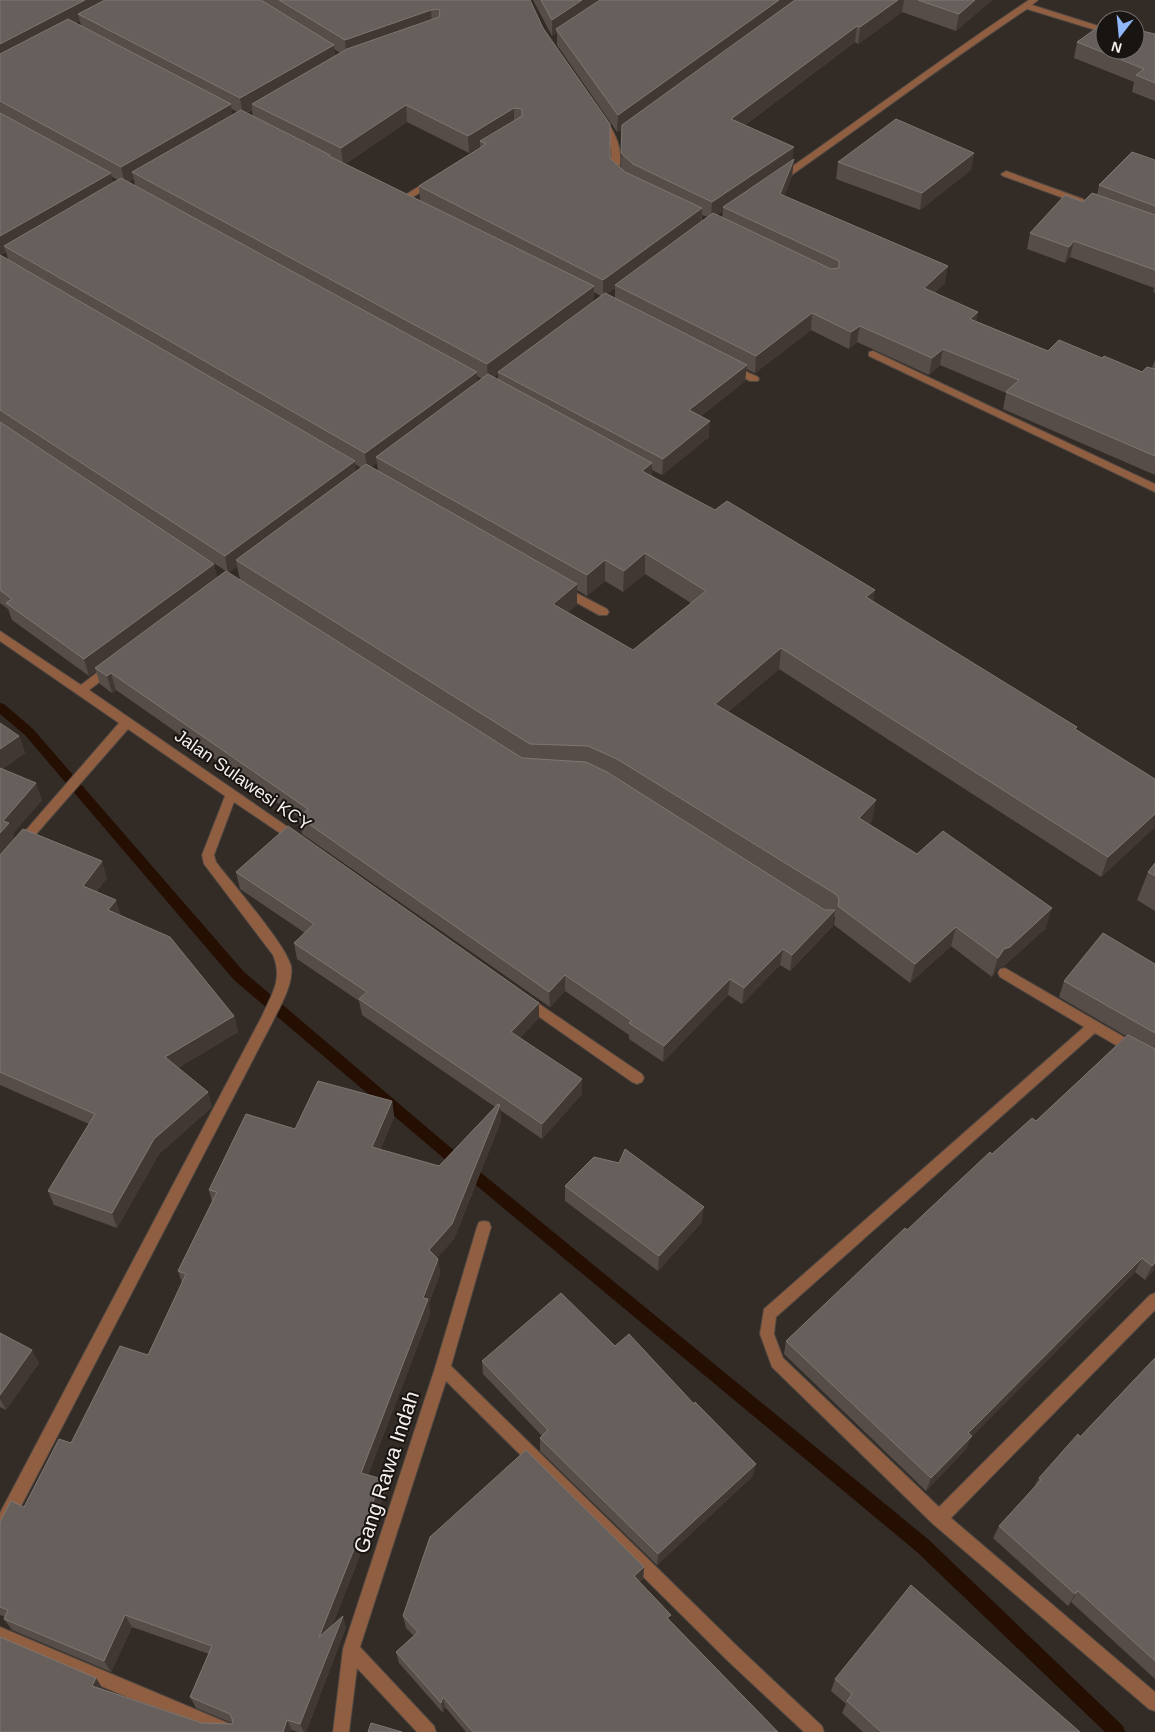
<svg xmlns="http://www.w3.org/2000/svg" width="1155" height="1732" font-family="Helvetica,sans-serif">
<rect width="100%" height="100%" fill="#332b26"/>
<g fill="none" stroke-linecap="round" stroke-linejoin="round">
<path fill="#250e02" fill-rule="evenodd" d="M0,703l4,1 29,25 211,243 213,181 472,387 194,186 2,6h-20l-188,-180 -470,-391 -213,-181 -209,-245 -25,-21z"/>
<g stroke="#4e4742" stroke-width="2">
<path id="minor" d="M1029,0h9l-6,5 73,23v5l-78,-24c-83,55 -162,115 -244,172h-6v-4c84,-58 166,-120 252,-177z
M601,116l3,1c13,19 19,31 15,54l6,7 -2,2h-6l-8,-8c5,-24 2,-33 -12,-53z
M1006,171l77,28 2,2 -5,3 -3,-1 -74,-27 -2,-2z
M434,177l3,1v4l-32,20h-6l-2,-2z
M873,351l282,133v8l-286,-136v-4z
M732,365l26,12 1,2 -1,2h-8l-22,-11 -1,-2z
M563,586l44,23 2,3 -2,3h-8l-40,-22 -2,-3z
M0,631l81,54 27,-21h8l2,3 -2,3 -27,20 212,146 2,3 -2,3h-8l-59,-40 -20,53 2,7c16,21 70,83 75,104 3,18 -11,40 -18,55l-267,514 -6,2v-24l262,-497c10,-22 21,-37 11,-61l-69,-91 -2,-9 23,-59 -97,-67 -124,142 -4,2v-13l119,-137 -119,-82z
M1005,968l150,87v13l-60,-35 -319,284 -2,17 9,24 156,149 211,-212 5,-2v17l-204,208 204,174v19l-6,-2 -216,-185 -161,-157 -12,-33 4,-25 320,-282 -84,-50 -2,-4 2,-4z
M526,995l116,79 2,4 -2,4 -5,2 -5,-2 -111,-78 -2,-4 2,-4z
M484,1221l5,1 2,5 -40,139 289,283 82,77 2,6h-20l-76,-71 -282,-280 -86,266 74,79 2,6h-19l-60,-64 -8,64h-16l10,-83 92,-281 42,-141 2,-5z
M0,1627l235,99 2,6h-28l-209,-89z"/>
</g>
<use href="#minor" fill="#905e41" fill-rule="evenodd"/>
</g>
<path fill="#564d49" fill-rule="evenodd" d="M0,0h530l13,28 67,130 11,10 1,-39 -5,3 -60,-87v-12l-5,3 -19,-36h459l-36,31 -54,-19 -44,32 -3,-2 -110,83 48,35 1,-1 -2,17 -8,20 161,87 -10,9 41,29 72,30 54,7 40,14 10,-4 3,-9v116l-152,-66 3,-16 -66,-28 -11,10 -72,-33 -8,7 -38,-19 -56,43 -9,-4 -1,12 -44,35 8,21 -47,38 -10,-5v6l221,126 203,128 79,49v48l-54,50 -322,-208 -51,43 144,109 -3,3 48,30 129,74 -42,38 -6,2 -6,9 -41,-31 -41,37 -76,-58 1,-7 -1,-2 -1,10 -43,45 -10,-6 -38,39 -14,-9 -65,67 -34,-23v-4l-64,-44 -15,16 -248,-173 -3,-16 -183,-128 -4,3 -12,-9 -4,-13 -7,5 -77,-56 -4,-11 -8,-6zM80,21l1,5 -5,-3zM334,49l6,4 -5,3zM231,109l3,1 3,2 -5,3zM252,110l1,6 -7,-3zM407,122l62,31 11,-7v2l-61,38 1,15 -75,-37zM111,176l7,4 -5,3zM134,179l1,6 -6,-3zM723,211l-1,7 -5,-3zM702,215l6,2 -6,5zM6,252l2,7 -7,-4zM615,288v10l-8,-4zM594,292l7,4 -8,6zM498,374v6l-4,-3zM477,376l5,3 -5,3zM377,463l1,8 -7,-4zM355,464l6,4 -5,4zM195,551l31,20 -9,7 -3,-14zM237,566l3,14 -12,-7zM645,574l46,29 -58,47 -65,-38 9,-7v-15l10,6 18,-15 18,11zM736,854l90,56h-1z
M1138,30l17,4v67l-23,-9 2,-10 -60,-24 3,-16z
M974,153l-3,17 -51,40 -84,-31 2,-17z
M1155,160v133l-2,-1 1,-4 -84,-31 -5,6 -38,-14 3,-16 67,-38 2,-10z
M0,723l19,13 6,17 -23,16 40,31 -29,33 1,5 93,40 -10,13 24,24 113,101 4,16 -60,36 34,39 -53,47 -42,74 -63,-23 -6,-14 41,-67 -89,-39z
M1155,863v48l-18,-11 11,-28z
M236,872l303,131v15l-19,20 62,56 -40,45 -42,-29 1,11 -47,118 -17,19 1,1 2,15 -11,29 1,11 -62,161 17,17 -53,134 14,1 -40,105h-8l-6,-2 -292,2 96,-54 7,11 99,34 30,1v-1l-36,-15 -6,-11 19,-43 -77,-27 -21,45 -99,-42 -8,-11 1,-2 -5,-2v-93l24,-15 47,-64 77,-88 34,-72 -4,-12 34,-69 -3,-12 86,-61 97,-28 2,16 -14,33 59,16 56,-59 -133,-92 -3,-14 -62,-42 -3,-16 11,-10 -65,-44z
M1155,964v305l-10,11 -10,-8 -164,165 -5,12 -40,42 -142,-137 2,-13 121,-111 85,-76 44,-33 90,-85 -67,-39 5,-16z
M565,1186l137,36 -44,49 -93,-70z
M0,1333l39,30 -33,47 -6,-3z
M615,1346l138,130 -96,89 -117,-114v-13l2,-2 -59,-62 -1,-13z
M1155,1358v321l-84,-77 -3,4 -75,-68 6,-12 34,-37 6,-11 41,-41z
M644,1567l-1,12 -4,3 31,38 108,112h-312l-21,-25 -2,6 -44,-50 -3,-11 18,-16 -8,-8 -3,-12z
M835,1679l245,53h-217l-21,-19 4,-9 -15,-13z"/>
<path fill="#413834" d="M85,0h36l-43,14 2,7 -80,42v-19z
M582,0h26l-52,29 1,4 -5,3v-16z
M779,0h22l-184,132 1,-17z
M898,0h6l-2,12 -44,32 2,-17z
M975,0h17l-36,31 3,-17z
M431,10l1,16 -86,31 -1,-17z
M857,26l-2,16 -125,94 1,-17z
M334,45l1,17 -83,42v5l-9,6 -3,-17z
M231,104l2,17 -101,51 2,7 -9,5 -4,-17z
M406,105l1,17 -64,43 -2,-17z
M514,108v17l-34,16v5l-11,7 -1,-17z
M794,147l-2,17 -69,43v4l-12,8 1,-17z
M974,153l-3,17 -51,40 2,-17z
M794,159l-2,17 -14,35 2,-17z
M111,173l3,17 -110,56 2,6 -6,4v-20z
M702,208l-1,17 -86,60v3l-12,9v-17z
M1074,241l-4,16 -5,6 4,-16z
M948,266l-3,17 -24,21 3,-16z
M594,286l-1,17 -95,69v2l-10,8 -1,-18z
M978,312l-3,16 -5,-9z
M812,313l-1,17 -56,43 1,-17z
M860,326l-3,16 -8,7 2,-17z
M943,349l-3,16 -11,10 3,-17z
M747,365l-2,16 -57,45 1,-16z
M477,372l1,17 -102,68 1,6 -10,8 -2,-18z
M710,421l-1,16 -47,38 1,-16z
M355,461l2,17 -121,82 1,6 -9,7 -3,-17z
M652,463v21l-10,-13z
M645,553v21l-22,18 1,-21z
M605,560v21l-18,15v-21z
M214,564l4,17 -123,87 1,3 -7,5 -5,-17z
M577,584v21l-23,20 -1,-21z
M875,590l-3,21 -6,-14z
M781,648l-2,21 -65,55 1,-20z
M111,673l5,17 -4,3 -5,-17z
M19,736l6,17 -25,17v-21z
M36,783l6,17 -29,33 2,7 -15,17v-24l3,-12z
M876,800l-4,21 -17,17 4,-20z
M1155,814v13l-54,50 7,-20z
M102,861l5,17 -19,24 -5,-16z
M116,900l5,16 -13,-6z
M1052,908l-6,20 -42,38 -6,2 -6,9 6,-19 6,-9z
M835,910l-2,16 -43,45 2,-16z
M956,927l-5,19 -41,37 5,-19z
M783,949l-3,16 -38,39 2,-16z
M565,975v16l-15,16 -1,-15z
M730,979l-2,16 -65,67 1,-16z
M539,1003v15l-28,29v-15z
M234,1016l4,16 -68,41 -5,-16z
M582,1079v15l-40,45v-15z
M208,1092l4,15 -53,47 -42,74 -5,-15 42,-74z
M392,1101l2,16 -19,46 -3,-16z
M500,1105l1,16 -47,118 -23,27 -2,-16z
M704,1207l-2,15 -44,49 1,-15z
M1142,1258l-7,14 -164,165 -5,12 -40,42 5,-13 37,-45z
M438,1259l2,15 -11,29 1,11 -66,172 -3,-13 62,-175z
M1155,1263v6l-10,11 7,-14z
M32,1350l7,13 -33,47 -6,-11v-4z
M756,1464l-3,12 -96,89 1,-11z
M382,1479l3,13 -62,157 -4,-12z
M644,1567l-1,12 -10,9 1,-12z
M1078,1591l-7,11 -3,4 7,-12z
M125,1615l7,12 -21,45 -7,-11z
M343,1616l3,11 -40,105h-2l-4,-8z
M96,1678l7,11 -11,-3z
M443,1697l2,10 -2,6 -2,-10z
M287,1720l5,10 -1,2h-8z"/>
<path fill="#675f5b" stroke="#7d7672" d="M0,0h85l-85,44z
M105,0h156l73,45 -94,53 -162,-84z
M279,0h251l13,28 67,96v34l15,14 77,36 -99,72 -184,-94 67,-42 -6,-3 42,-25v-7l-8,-1 -46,28 -62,-31 -65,43 -89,-44 95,-55 92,-32 1,-6 -2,-2 -7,1 -86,30z
M541,0h41l-30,20z
M600,0h179l-161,115 -62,-86z
M795,0h103l-38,27 -3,-1 -126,93 63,28 -82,55 -79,-38 -12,-11 1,-28z
M918,0h57l-16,14z
M1112,17l9,3h-14z
M68,19l163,85 -110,63 -121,-66v-47z
M1105,22v28h30v-25l2,1 1,4 17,4v49l-19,-8 8,-6 -67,-27z
M241,110l89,45 -1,1 265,130 -107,78 -355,-192z
M0,113l111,60 -111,63z
M896,119l78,34 -52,40 -84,-31z
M1132,152l23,8v46l-56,-21z
M794,159l-14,35 168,72 -24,22 54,24 -8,7 78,32 11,-11 43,18 2,-2 38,16 5,-5 8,2v87l-149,-64 13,-12 -76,-31 -11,9 -72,-32 -9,6 -39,-19 -56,43 -141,-71 98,-72 118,56 8,-1v-7l-116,-54z
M121,178l356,194 -112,81 -361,-207z
M1092,193l63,22v55l-81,-29 -5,6 -39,-14 35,-38 18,7z
M0,255l355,206 -130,95 -225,-146z
M605,293l142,72 -58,45 21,11 -47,38 -165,-87z
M488,374l164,89 -10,8 73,39 12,-9 148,89 -9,7 211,130 -2,2 80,50v35l-47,43 -327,-209 -66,56 161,96 -17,18 58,36 26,-23 109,77 -42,39 -6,2 -6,9 -42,-31 -41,37 -77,-58 1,-6 -2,-5 -220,-136 -29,-13 -58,-2 -294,-184 130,-96 211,120 -24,20 80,46 73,-59 -61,-38 -21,18 -19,-11 -18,15 -211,-118z
M0,422l214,142 -130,95 -78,-56 6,-4 -12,-9z
M226,571l296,187 64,4 21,10 218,138h10l-43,45 -9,-6 -39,39 -14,-9 -66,67 -35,-23 3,-2 -67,-46 -16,17 -250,-175 9,-8 -197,-136 -4,3 -12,-8z
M0,723l19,13 -19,13z
M0,768l36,15 -33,38 6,2 -9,10z
M288,826l251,177 -28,29 71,47 -40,45 -183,-125 8,-7 -73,-49 20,-19 -78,-52z
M23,829l79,32 -19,25 33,14 -8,10 62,27 64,79 -69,41 43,35 -54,47 -42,74 -64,-22 47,-77 -95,-42v-217z
M1155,863v13l-7,-4z
M1103,933l52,31v69l-91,-52z
M1128,1035l27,14v214l-3,3 -10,-8 -174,175 4,3 -41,42 -145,-137 119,-113 2,2 83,-78 2,2 40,-36 4,3z
M318,1081l74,20 -20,46 67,19 59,-62 2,1 -48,119 -23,26 9,9 -15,39 5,1 -67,174 21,6 -63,158 24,-21 -43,108 -13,-4 -4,12h-283v-95l96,41 -4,8 110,37 30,1 1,-3 -3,-7 -40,-17 22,-51 -87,-31 -21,46 -100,-42 4,-9 -8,-3v-85l11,-21 13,6 35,-68 12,4 49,-97 28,9 38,-81 -8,-3 39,-79 -8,-2 37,-76 49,15z
M625,1149l79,58 -45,49 -94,-70 29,-29 25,6z
M561,1293l54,53 14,-12 65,70 1,-2 61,62 -98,90 -118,-116 8,-8 -66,-69z
M0,1333l32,17 -32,45z
M1155,1358v303l-77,-70 -3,3 -76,-68 42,-46 -2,-2 39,-44 2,3z
M526,1450l118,117 -10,9 37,39 -4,3 111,114h-305l-30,-35 -2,6 -45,-51 22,-20 -15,-16 27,-79z
M911,1585l169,147h-199l-34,-31 5,-7 -17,-15z
M371,1723l31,9h-34z"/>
<g text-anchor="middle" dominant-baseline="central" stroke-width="4" stroke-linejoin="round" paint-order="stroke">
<g font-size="18" fill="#f5f0ed" stroke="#181412">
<text transform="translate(243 780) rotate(35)">Jalan Sulawesi KCY</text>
</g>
<g font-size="21" fill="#f5f0ed" stroke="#181412">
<text transform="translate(386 1472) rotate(-72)">Gang Rawa Indah</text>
</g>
</g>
<g transform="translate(1120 35) rotate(196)"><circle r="24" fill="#181412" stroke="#706c6a"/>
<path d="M0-4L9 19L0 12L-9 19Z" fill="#90b8fd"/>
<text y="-8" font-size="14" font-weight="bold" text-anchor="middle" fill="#f5f0ed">N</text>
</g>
</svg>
